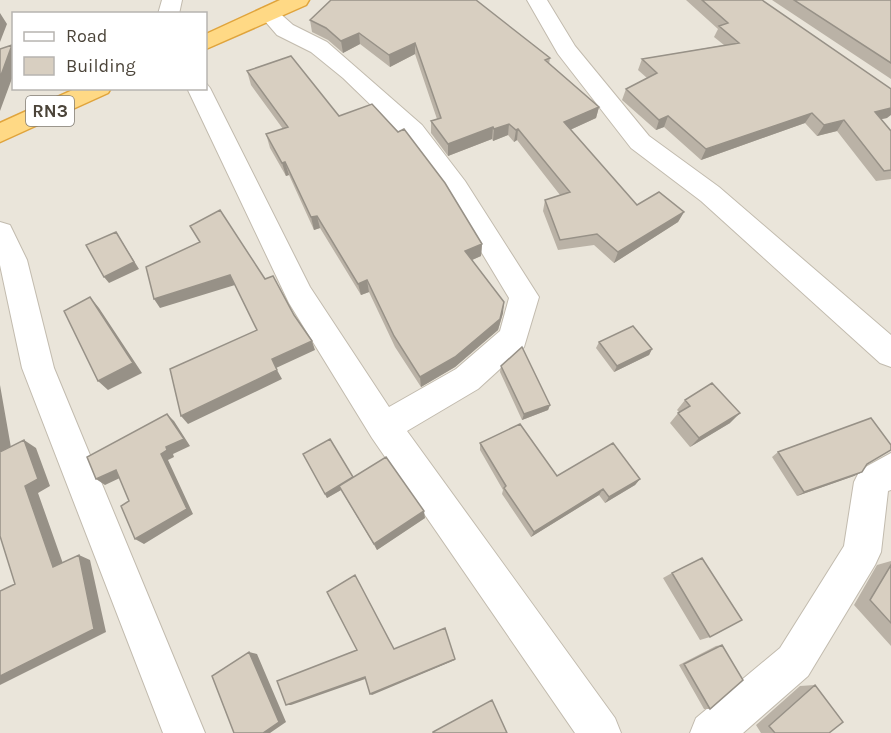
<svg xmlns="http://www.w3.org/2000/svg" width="891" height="733" font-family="Karla,sans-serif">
<rect width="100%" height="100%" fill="#f6f3ec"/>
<path fill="#eae5da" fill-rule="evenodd" d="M0,0h891v733h-891zM14,14h192v74h-192z"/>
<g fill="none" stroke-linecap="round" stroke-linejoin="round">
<g stroke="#c2bbae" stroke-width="2">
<path id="minor" d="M162,0h20l-3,14h-21z
M527,0h20l28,46 74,90 70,51 172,148v32l-11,-4 -179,-162 -70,-53 -73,-94z
M268,7l7,2 18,16 34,17 95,83 43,56 74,116 -15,50 -46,42 -71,42 208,287 6,15h-46l-203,-295 -83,-135 -102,-215h19v-5l4,5 100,199 79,120 67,-38 44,-38 9,-33 -62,-103 -43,-58 -61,-59 -32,-26 -34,-17 -19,-22 3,-4z
M0,222l10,3 17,35 27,108 151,365h-42l-141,-365 -22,-103z
M891,453v37l-3,1 -7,61 -6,13 -67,111 -65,57h-53l6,-15 84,-70 64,-102 10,-64 6,-12z"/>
</g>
<g stroke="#e0a43c" stroke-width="3">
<path id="trunk" d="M280,0h29l-3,5 -100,44v-15z
M77,88h34l-3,5 -108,49v-19z"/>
</g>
<use href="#minor" fill="#fff" fill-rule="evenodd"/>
<use href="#trunk" fill="#ffd985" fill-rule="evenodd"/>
</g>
<path fill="#bab2a6" d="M686,0h76l125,118 -6,1 10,12v48l-15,2 -39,-50 -20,5 -12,-13 -104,37 -37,-33 -8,3 -34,-30 4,-11 21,-11 -9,-8 4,-11 82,-14 -10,-8 4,-8z
M772,0h119v79z
M310,20l240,38 -1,6 50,43 -3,11 -26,12 67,75 47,7 -6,10 -64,41 -20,-18 -36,5 -15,-39 2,-11 15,-5 -43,-55 -3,2 -6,-7 -15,6 -1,-2 -44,17 -17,-23v-12l6,-2 -22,-65 -25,13 -30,-23 -17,9 -15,-13 -16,-8z
M247,71l92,45 143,128 -1,12 -9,4 31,53 -5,17 -43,37 -34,20 -26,-40 -26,-55 -8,3 -41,-67 -6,2 -25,-55 -3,1 -16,-28 -4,-14 17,-5 -32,-44z
M599,342l53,7 -3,6 -35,17 -18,-24z
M501,366l49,39 -2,5 -26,10 -22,-48z
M685,400l45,23 -40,24 -20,-24 9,-11 -2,-2z
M480,443l77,33 83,3 -5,6 -30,18 -6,-8 -68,42 -29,-43 1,-4 -23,-40z
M778,452l88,12 -4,8 -8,4 -57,20 -25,-39z
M303,454l122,64 -48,32 -36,-60 -14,8z
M891,561v85l-37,-41 23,-40z
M672,573l38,64 -10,3 -37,-62z
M722,645l-12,64h-6l-25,-44 37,-19z
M815,685l14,48h-68l-5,-8 44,-39z"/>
<path fill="#979187" d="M0,13l7,11 -7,18z
M359,33l1,11 -17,9 -2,-12z
M415,43v11l-25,13 -1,-12z
M12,45l2,2v26l-14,38v-33z
M599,107l-3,11 -35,16 3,-12z
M891,108v7l-4,3 -20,4 8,-10z
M812,113l-7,10 -104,37 5,-11z
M668,116l-4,11 -8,3 3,-10z
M844,120l-7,11 -20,5 7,-11z
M509,124l-1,11 -15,6 1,-12z
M493,127l-1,12 -44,17v-12z
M518,129l-1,11 -3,2 2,-12z
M285,162l4,13 -3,1 -4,-13z
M684,212l-6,10 -64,41 4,-11z
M317,216l3,12 -6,2 -3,-13z
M116,232l23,37 -30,14 -5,-6z
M482,244l-1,12 -16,7v-12z
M230,275l5,10 -75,23 -6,-9z
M367,280l2,12 -8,3 -3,-11z
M90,297l9,11 43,65 -34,17 -10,-9z
M504,302l-1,11 -5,17 -43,37 -34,20 -1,-10z
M312,341l3,9 -39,18 -4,-9z
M652,349l-3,6 -35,17 3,-6z
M277,370l5,9 -94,45 -7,-8z
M0,385l13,74 -13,-7z
M550,405l-2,5 -26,10 2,-6z
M740,413l-10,10 -40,24 9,-9z
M167,414l7,7 16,25 -17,8 1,3 -6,3 25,54 -49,30 -9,-5 26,-85 5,-7z
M24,440l12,8 14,38 -12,7 28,79 -13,-5 -28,-81z
M116,470l8,6 -19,9 -9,-6z
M862,472l-8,4 -57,20 7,-4z
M353,477l-12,13 -14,8 -2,-4z
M640,479l-5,6 -30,18 4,-6z
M603,489l-4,6 -68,42 3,-5z
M424,511l1,7 -48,32 -3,-6z
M79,555l11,5 16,72 -106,53v-9z
M249,652l8,2 29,68 -16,11h-7z
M455,659v1l-83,35 -2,-1z
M365,677l3,1 -77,27h-5z"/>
<path fill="#d8cfc1" stroke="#979187" stroke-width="1.5" d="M331,0h145l74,58 -5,2 54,47 -35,15 73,83 22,-13 25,20 -66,40 -21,-18 -37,6 -15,-40 25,-8 -52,-63 -2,1 -7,-6 -15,5 -1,-2 -45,17 -17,-23 10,-3 -26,-75 -26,12 -30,-22 -18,8 -15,-13 -16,-8z
M702,0h60l129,89v19l-16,4 16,19v39l-7,1 -40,-51 -20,5 -12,-12 -106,36 -38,-33 -9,4 -33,-31 31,-16 -15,-14 97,-16 -20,-17 9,-3z
M794,0h97v63z
M12,45l-12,33v-29z
M291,56l48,60 33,-12 26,28 6,-3 41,54 37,61 -17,7 39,51 -4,17 -45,38 -35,20 -26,-41 -27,-56 -9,4 -41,-68 -6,1 -26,-55 -3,1 -16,-29 22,-7 -41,-56z
M220,210l45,69 8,-3 21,39 18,26 -40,18 5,11 -96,46 -11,-47 87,-39 -27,-55 -76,24 -8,-32 54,-25 -10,-16z
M116,232l18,30 -30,15 -18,-32z
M90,297l43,66 -35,18 -34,-70z
M633,326l19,23 -35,17 -18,-24z
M522,347l28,58 -26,9 -23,-48z
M712,383l28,30 -41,25 -21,-25 12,-7 -5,-6z
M167,414l17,25 -18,8 1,3 -6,4 26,55 -52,30 -14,-33 8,-5 -13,-31 -20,9 -9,-22z
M871,418l20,27v5l-24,14 -5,8 -58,20 -26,-40z
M520,424l37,52 56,-33 27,36 -31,18 -6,-8 -69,43 -30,-44 2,-2 -26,-43z
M330,439l23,38 -28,17 -22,-40z
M24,440l14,39 -13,7 28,81 26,-12 15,74 -94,47v-85l15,-7 -15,-48v-85v1z
M386,457l38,54 -50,33 -35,-58z
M702,558l40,62 -32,17 -38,-64z
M891,565v58l-21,-23z
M355,575l39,74 51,-21 10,31 -85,35 -5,-17 -79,28 -9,-24 80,-31 -30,-58z
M722,645l21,35 -33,29 -26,-45z
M249,652l30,70 -16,11h-29l-22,-57z
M815,685l28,37 -14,11h-54l-6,-7z
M492,700l15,33h-74v-1z"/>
<g text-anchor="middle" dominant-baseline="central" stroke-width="5" stroke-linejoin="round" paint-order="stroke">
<rect fill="#fff" stroke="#817c74" stroke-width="1.5" x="26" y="96" width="48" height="30" rx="4.5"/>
<g font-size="18" font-weight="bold" fill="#4b4439">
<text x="50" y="111">RN3</text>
</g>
</g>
<rect x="12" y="12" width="195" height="78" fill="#ffffff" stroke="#b7b4b0" stroke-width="1.5"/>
<rect x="24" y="32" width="30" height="9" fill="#ffffff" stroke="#b7b4b0" stroke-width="1.5"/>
<text x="66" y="42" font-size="18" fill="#4b4439">Road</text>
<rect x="24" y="57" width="30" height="18" fill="#d8cfc1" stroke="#b7b4b0" stroke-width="1.5"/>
<text x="66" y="72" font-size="18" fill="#4b4439">Building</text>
</svg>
